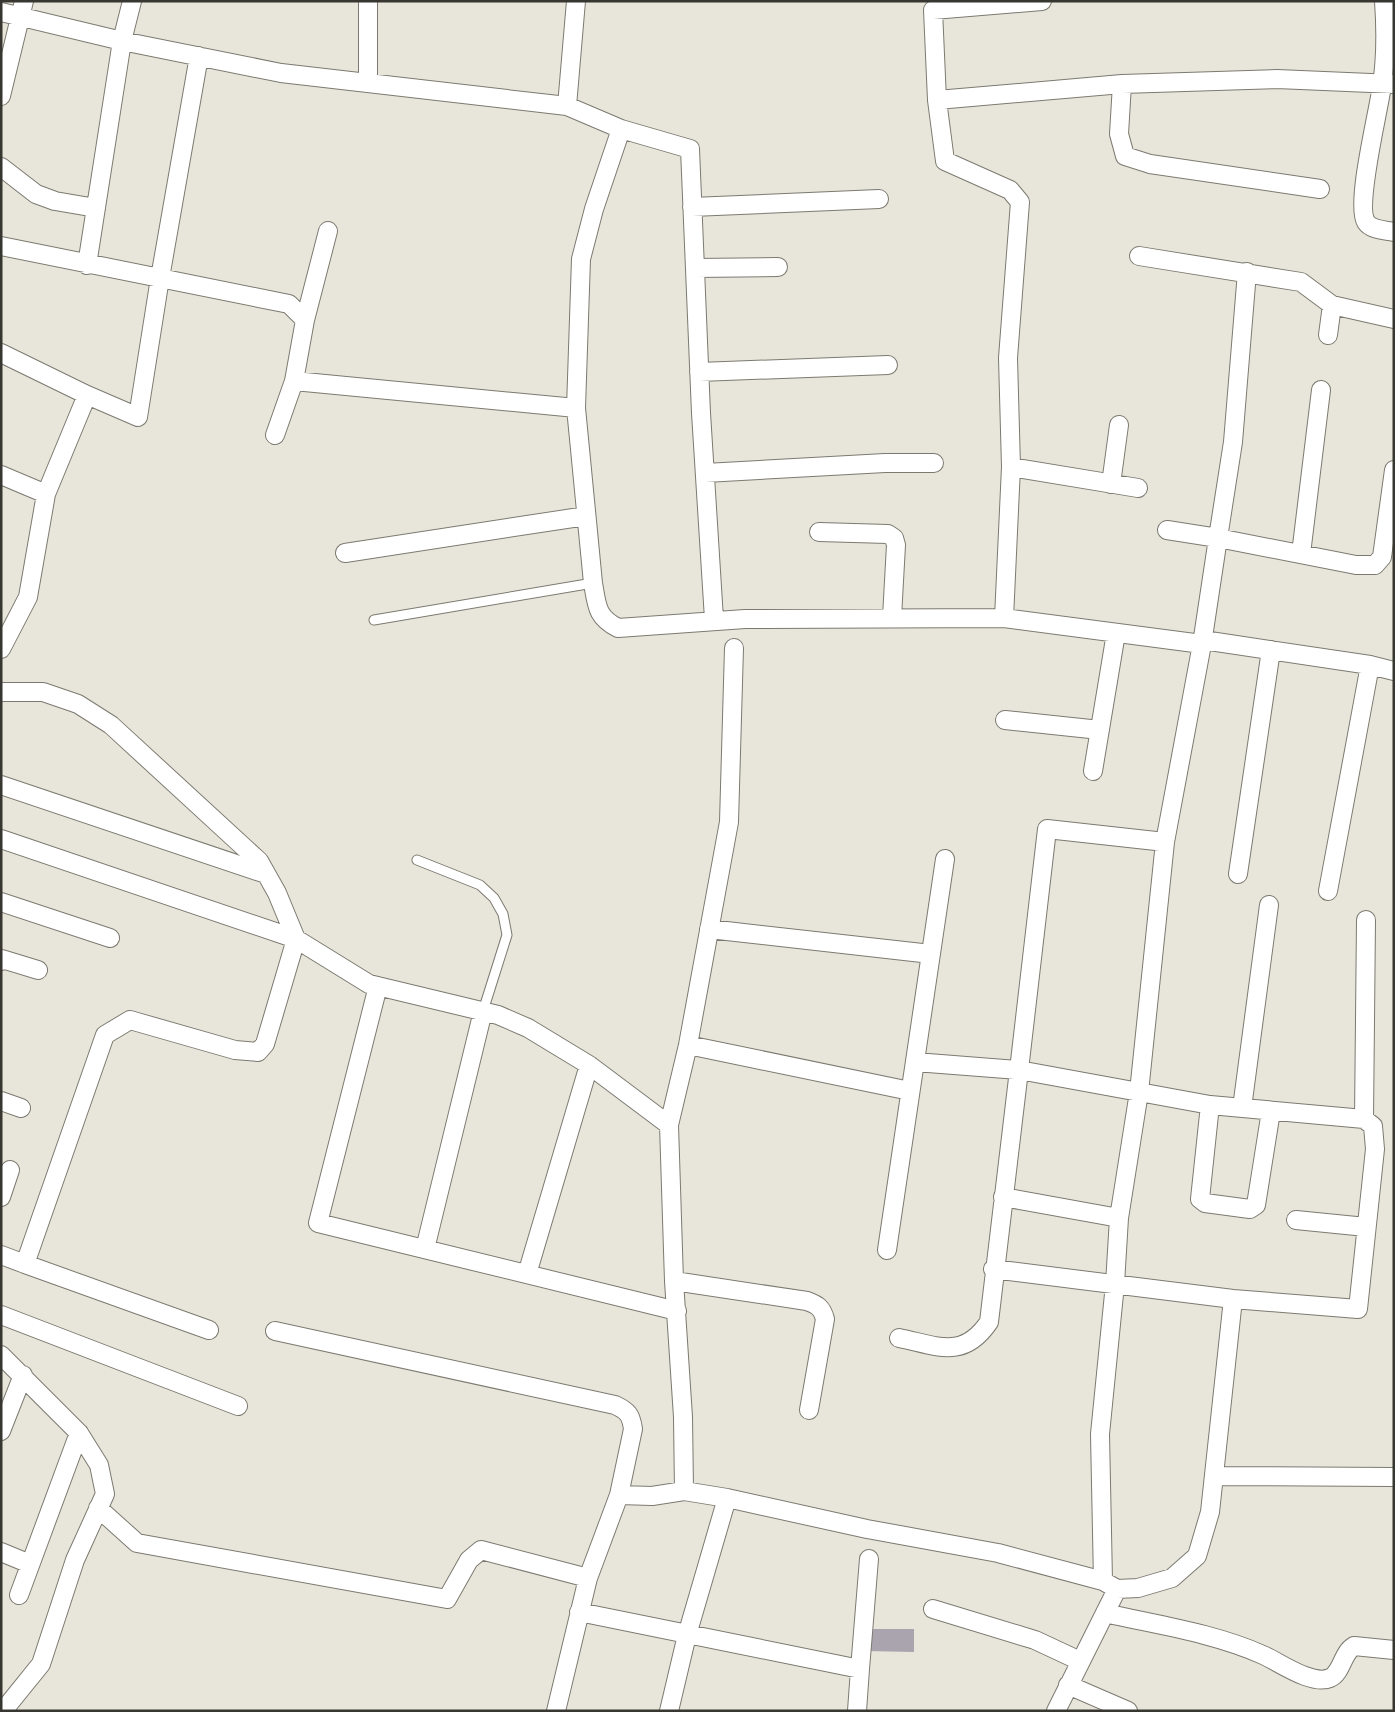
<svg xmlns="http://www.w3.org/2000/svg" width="1395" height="1712" font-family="'Titillium Web',sans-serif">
<rect width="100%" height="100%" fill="#e8e6da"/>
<path fill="#a9a4ae" d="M865,1629h49v23l-49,-1z"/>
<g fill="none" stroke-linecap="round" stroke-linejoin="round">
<g stroke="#7c7a70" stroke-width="11">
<path id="service" d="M374,620l219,-37
M417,860l63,25 14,13 9,16 4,21 -24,76"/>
</g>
<g stroke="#7c7a70" stroke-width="20">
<path id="minor" d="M1042,1l-109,9 4,90 185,-16 155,-5 117,5
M1384,1c2,28 2,57 -2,84 -3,25 -27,119 -16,137 5,8 19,8 28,10
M1,12l121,29 159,32 286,33 54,23
M368,83v-82
M1122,84l-3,50 6,22 25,8 170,25
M1,96l23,-95
M937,100l8,61 65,29 10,12 -12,156 3,109
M567,106l9,-105
M1,167l35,27 19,7 41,7
M692,207l187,-8
M1,246l288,58 16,16 -11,61 282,27
M1139,256l162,26 31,23 62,14
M87,265l35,-224 10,-40
M695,268l83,-1
M305,320l23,-89
M1328,335l4,-30
M1,353l86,42
M699,372l189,-7
M275,435l19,-54
M705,473l180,-10h49
M1,475l45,19 -18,103 -27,52
M1111,484l8,-59
M46,494l41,-99 51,22 22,-139 39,-222
M1167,530l51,8 15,-96 14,-170
M819,532l69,2 6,4 2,7 -4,72
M345,553l241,-37
M1301,554l20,-164
M1004,618l7,-151 127,21
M714,619l-13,-206 -11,-264 -69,-20 -27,80 -13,50 -5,149 17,175c4,22 3,34 25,45l127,-9 259,-1 198,26
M1203,640l167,25 24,6
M1,692h42l35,12 33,21 148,136 18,32 19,46 73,45 129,31 30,13 61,37 80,60
M1005,720l95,10
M1093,771l23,-138
M1,785l265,89
M1,839l295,100 -31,105 -7,8 -23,-2 -105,-30 -25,15 -80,229 -24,-9
M1238,874l33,-224
M1328,891l42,-226
M1,902l109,36
M709,929l222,25
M1,961l1,-2 36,11
M378,986l-60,237 359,88
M688,1045l222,46
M915,1062l104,8 28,-241 118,13
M1,1101l20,7
M1242,1108l27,-203
M1271,1111l-15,94 -6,4 -45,-6 -5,-4 10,-94 154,14 9,7 2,23 -17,160 -125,-10 -23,213 -13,44 -25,22 -34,10 -21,1 -14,-8 -3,-147 15,-150 4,-66 20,-126 26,-250 37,-198 16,-106 138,27h19l7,-8 12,-87
M1364,1119l2,-199
M1,1197l9,-27
M1003,1197l116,21
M1296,1220l70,7
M425,1249l58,-238
M887,1250l58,-391
M25,1264l184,66
M993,1269l240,30
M527,1274l62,-209
M674,1281l133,20c11,4 15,7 18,18l-16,91
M1,1315l237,91
M275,1331l340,74c13,6 16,10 18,24l-14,66
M899,1338c39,8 64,22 90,-16l30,-252 191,35
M1,1355l78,78 20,32 6,29 -30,66 -34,104 -38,47
M1,1431l22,-56
M1215,1476l179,1
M684,1491l43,7
M98,1508l39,35 310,56 22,-39 12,-10 107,28
M1,1552l29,12
M19,1595l60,-162
M933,1609l102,31 45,21
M579,1612l281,57 -3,42
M1105,1613c52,12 109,20 158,42 16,7 49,31 67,23 12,-5 12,-25 24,-32l40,4
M860,1669l9,-110
M1068,1685l60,26
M556,1711l32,-133 31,-83 33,1 32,-5 -1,-74 -9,-136 -5,-156 19,-80 41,-223 5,-174
M669,1711l18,-76 40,-137 140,31 131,24 105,28
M1056,1711l61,-122"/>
</g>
<use href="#service" stroke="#fff" stroke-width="9"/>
<use href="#minor" stroke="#fff" stroke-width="18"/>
</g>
<rect width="1395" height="1712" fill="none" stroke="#373631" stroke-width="5"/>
</svg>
